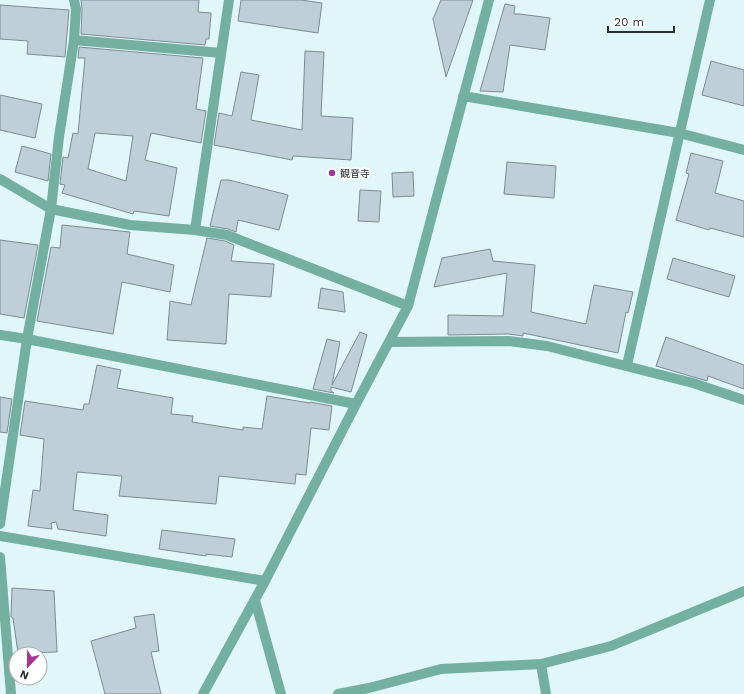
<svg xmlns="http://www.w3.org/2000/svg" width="744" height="694" font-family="'Work Sans','Noto Sans JP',sans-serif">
<rect width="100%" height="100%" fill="#e1f6f8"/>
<path fill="#becfd7" stroke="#7c8c93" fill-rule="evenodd" d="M81,0h118l-1,12 13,1 -2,26h-3l-1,6 -124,-11 1,-25z
M241,0h60l21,3 -4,30 -80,-12z
M441,0h32l-27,77 -13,-58z
M505,4l10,2 -1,8h6l30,4 -5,32 -35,-5 -7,47 -23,-1z
M0,5l69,5 -4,47 -38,-3 1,-13 -28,-2z
M79,47l124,11 -7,51 10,2 -5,32 -50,-10 -6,27 32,8 -8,48 -35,-5 -1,3 -71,-21 3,-8 -5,-1 3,-27 5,1 5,-25 5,1 7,-76h-7zM95,133l38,3 -7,45 -38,-12z
M305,51l19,1 -3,64 32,2 -2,42 -58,-4 -1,4 -78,-15 5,-32 13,3 9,-44 18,3 -8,45 51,10z
M711,61l33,9v36l-42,-11z
M0,95l42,9 -7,34 -35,-8z
M22,146l29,8 -3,27 -33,-9z
M691,153l32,8 -8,32 29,8v36l-34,-9 -1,2 -33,-10 13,-46 -3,-1z
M507,162l49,4 -2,32 -50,-4z
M413,172l1,24 -21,1 -1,-24z
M221,180h8l59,15 -9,35 -41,-10 -2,12 -8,-3 -18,-3z
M360,190l21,1 -2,31 -21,-1z
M62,225l68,7 -3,22 47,11 -4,27 -48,-10 -9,52 -76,-13 14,-74 9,1z
M207,238l18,3 9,4 -3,16 43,3 -3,33 -42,-3 -3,50 -59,-4 3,-39 21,4z
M0,240l38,5 -14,73 -24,-4z
M490,249l3,12 42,4 -4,47 55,12 8,-39 39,7 -5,21 -2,-1 -8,41 -95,-20v3l-14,-2 -61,1v-20l55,1 4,-43 -73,14 8,-29z
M673,258l62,18 -6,21 -62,-18z
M321,288l22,4 2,20 -27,-4z
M360,332l7,3 -16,57 -20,-5v4l3,2 -21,-4 14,-50 13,3 -8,43z
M666,337l78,28v24l-36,-13 -1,5 -51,-15z
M97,365l24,5 -4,18 56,10 -2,16 22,2 -1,6 51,8v-3l19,2 5,-33 43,7v-1l22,4 -3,24 -18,-2 -5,47 -10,-1 -1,10 -76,-8 -3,28 -97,-8 3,-20 -45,-4 -4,38 35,5 -2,21 -48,-7 -2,-7 -5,1 1,6 -24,-3 5,-36 7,1 4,-52 -24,-4 5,-34 58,9 1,-6h5z
M0,397l12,2 -5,34 -7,-1z
M162,530l73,9 -3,18 -26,-3v2l-47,-7z
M12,588l42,3 3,61 -39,1 -5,-35 -2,-1z
M154,614l5,37 -8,1 10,42h-56l-14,-53 45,-13 -2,-11z"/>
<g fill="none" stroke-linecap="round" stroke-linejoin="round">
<path stroke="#73b0a0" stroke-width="10" d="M74,40l147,13
M463,96l216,37 65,17
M0,179l51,30 79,16 65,5 32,5 181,71
M195,230l34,-230
M0,335l27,4 329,65
M389,342l120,-1 38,5 146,37 51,17
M627,365l83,-365
M0,524l27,-185 24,-130 8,-72 15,-97 2,-31 -2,-9
M0,536l265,45
M0,557l11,137
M255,600l26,94
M541,664l5,30
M203,694l62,-113 91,-177 52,-98 81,-306
M338,694l31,-6 72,-19 100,-5 70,-18 133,-55"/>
</g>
<circle fill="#a43592" stroke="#fff" stroke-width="1.5" cx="332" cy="173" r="4"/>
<g text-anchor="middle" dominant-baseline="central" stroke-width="3.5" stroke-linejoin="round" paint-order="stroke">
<g font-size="10" fill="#272f30" stroke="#fff" text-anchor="start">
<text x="340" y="173">観音寺</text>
</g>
</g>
<g transform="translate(28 666) rotate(202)"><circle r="19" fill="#ffffff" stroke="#a9acac"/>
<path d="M0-3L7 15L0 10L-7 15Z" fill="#a43592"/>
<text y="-6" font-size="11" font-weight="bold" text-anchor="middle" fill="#272f30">N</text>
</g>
<path d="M608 26v6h66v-6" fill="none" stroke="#272f30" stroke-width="2"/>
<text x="614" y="26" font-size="12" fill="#272f30" stroke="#ffffff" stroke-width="3" paint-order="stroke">20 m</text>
</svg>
